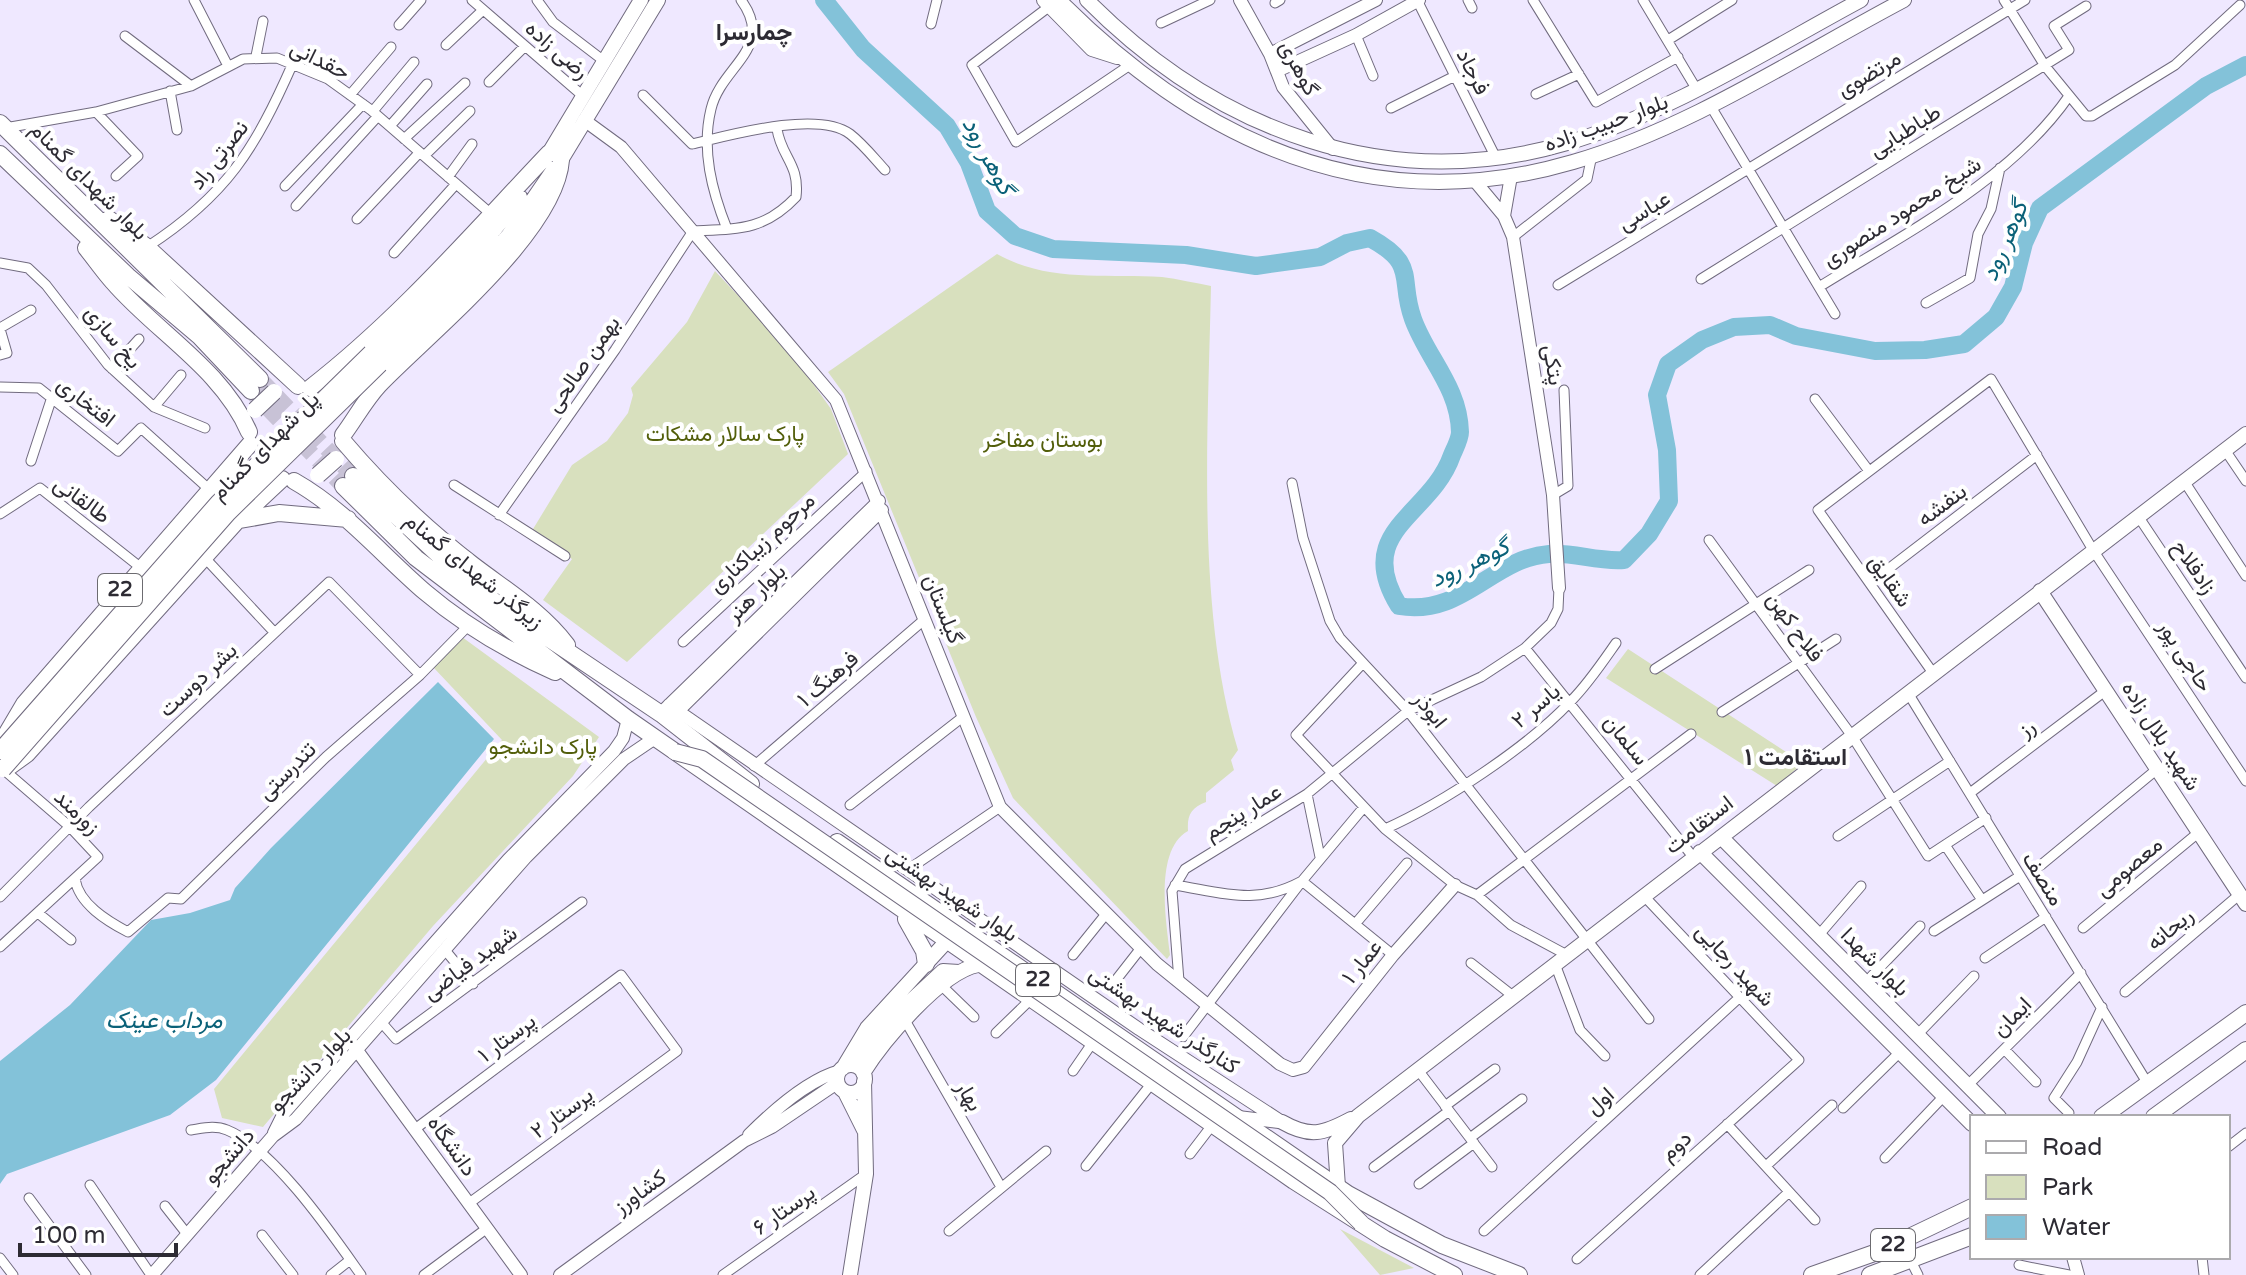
<svg xmlns="http://www.w3.org/2000/svg" width="2246" height="1275" font-family="'Varela Round',Vazirmatn,sans-serif">
<rect width="100%" height="100%" fill="#efe8ff"/>
<path fill="#d8e0be" d="M997,254c52,29 108,19 165,23 16,2 33,6 49,9 -3,148 -15,323 27,464l-7,10 3,10 -28,23v9c-15,6 -19,13 -18,29 -34,19 -22,90 -18,124l-3,4 -154,-161 -37,-81 -132,-323 -16,-22z
M715,271l75,80 41,58 17,45 -221,208 -84,-62 29,-41 -42,-25 42,-69 35,-24 21,-28 5,-18 -2,-7 56,-66z
M462,637l137,100 -26,39 -140,150 -170,201 -41,-9 -8,-29 288,-349 -69,-73z
M1628,649l175,114 -26,23 -171,-108z
M1340,1229l74,39 -34,7z"/>
<path fill="#83c2d9" d="M438,682l56,57 -278,341 -46,35 -163,59 -7,10v-123l70,-56 81,-85 39,-7 40,-13 5,-12 36,-40z"/>
<g fill="none" stroke-linecap="round" stroke-linejoin="round">
<path stroke="#83c2d9" stroke-width="18" d="M824,0l39,49 84,77 22,37 18,48 28,25 38,13 133,6 70,11 64,-9 27,-14 23,-5c49,27 28,40 43,81 14,39 46,68 47,113 0,7 -5,16 -8,23 -21,61 -100,75 -53,151 64,11 93,-48 150,-52 25,-2 48,8 75,6l25,-26 20,-33 -2,-51 -10,-55 11,-31 34,-24 32,-13 36,-2 26,11 79,15 50,-1 39,-6 32,-27 17,-30 11,-44 16,-35 166,-122 40,-21"/>
<path stroke="#c8c2d6" stroke-width="16" stroke-dasharray="16 8" stroke-linecap="butt" d="M260,379l93,97
M251,391l92,95"/>
<g stroke="#716b7f" stroke-width="11">
<path id="minor" d="M194,0l34,66
M472,0l111,96
M537,0l16,22 51,39
M1468,0l4,8
M1533,0l63,102 82,-45
M1643,0l54,90
M2004,0l41,66 41,50h6l83,-51 65,-60
M1418,2l78,156
M1275,3l5,-3
M1050,6l-78,59 44,77 114,-77
M1161,23l49,-23
M931,24l6,-24
M399,25l22,-25
M1356,35l17,41
M125,36l66,50
M1668,40l64,-40
M446,45l37,-35
M256,56l7,-35
M489,82l36,-36
M170,91l7,39
M1536,94l43,-20
M350,95l41,-48
M643,95l49,49c38,-9 126,-34 158,-10 13,10 24,24 35,36
M1710,105l125,209
M1391,108l64,-32
M373,111l41,-49
M96,112l42,44 -22,20
M390,126l37,-42
M5,128l91,-16 95,-26 52,-27 34,-1 51,21 43,31 120,104
M404,139l61,-56
M424,156l46,-45
M448,177l24,-33
M285,186l78,-82
M296,206l82,-90
M357,219l62,-66
M727,229c-15,-38 -26,-79 -16,-120 10,-43 65,-61 30,-109
M1513,237l74,-58 5,-24
M147,247c80,-52 108,-98 146,-184
M394,253l62,-69
M0,263l28,5 18,17 62,80 46,42 51,21
M1701,279l368,-229 -15,-24 32,-20
M1558,285l467,-285
M1819,287c85,-53 192,-107 250,-191
M1926,303l44,-25 8,-44 13,-25 9,-41
M0,328l31,-18
M0,329l7,24 -7,2
M112,369l27,-30
M0,387l39,1 79,63 23,-23 70,63
M1815,399l54,72
M154,407l27,-32
M2225,450l21,31
M31,461l21,-64
M2184,481l62,95
M1292,483l11,55 27,83 10,17 68,73 241,308
M454,485l111,71
M1553,495l15,-9 -4,-96
M0,514l40,-26 100,79
M499,515l116,-165 78,-119c44,-2 71,0 103,-34 4,-33 -15,-40 -19,-68
M2138,516l108,162
M1709,540l143,196 76,120 58,-38
M205,558l69,74
M1870,583l167,-128
M683,642l184,-171
M1525,648l169,210
M1363,663l-67,72 89,94 70,56 22,10 34,30 56,30
M1655,669l154,-99
M1933,673l-115,-163 173,-131 102,171 153,231
M1908,693l240,391
M1722,712l114,-73
M754,766l171,-147
M1970,793l135,-102
M1307,794l13,63
M850,805l114,-89
M1385,829c58,-26 143,-82 186,-128 17,-17 31,-38 45,-58
M1838,836l112,-75
M1945,845l37,55
M2041,865l115,-95
M909,869l91,-62
M75,879c4,25 32,42 53,53l40,-34 13,1 145,-142 94,-82 48,-49
M1175,885c49,8 81,21 127,-4l62,-74
M1477,895l214,-161
M0,897l89,-90 240,-225 91,93
M38,913l33,27
M1356,923l51,-60
M2083,928l115,-95
M1934,931l86,-55
M1818,936l43,-50
M0,947l98,-90 -29,-31 -66,-57
M445,950l28,34
M1073,955l33,-41
M1985,958l61,-41
M1471,963l42,33
M1555,964l25,66 25,26
M1116,980l25,-32
M1179,981l-7,-90 13,-22 122,-75 101,-83 73,-34 44,-29 26,-25 7,-14 1,-21
M1865,983l55,-57
M942,986l32,31
M2125,992l115,-98
M906,1022l95,165
M382,1023l14,16 186,-137
M996,1033l34,-33
M1917,1035l57,-59
M1183,1037l119,-156 91,74
M2005,1050l31,32
M1418,1070l74,97
M1073,1071l20,-29
M1967,1086l114,-113
M1445,1106l50,-37
M1843,1108l57,-56
M2069,1113l-15,-15 23,-36 25,-55
M1727,1124l88,96
M415,1129l206,-154 56,76 -209,153
M191,1130c13,-2 24,-5 36,0 47,19 105,104 134,145
M1470,1138l52,-39
M2228,1147l18,-14
M1190,1154l23,-30
M1885,1158l59,-62
M1086,1166l66,-83
M1766,1166l66,-61
M1374,1167l75,-56
M1419,1184l55,-41
M90,1185l61,90
M29,1198l57,77
M165,1206l22,28
M949,1231l97,-80
M1484,1231l256,-234
M262,1235l31,40
M2202,1257l2,18
M0,1258l13,17
M1577,1259l222,-199 -155,-164
M1910,1259l8,16
M2019,1265l50,10
M331,1275l19,-15
M424,1275l62,-46
M723,1275l143,-101
M1700,1275l89,-83"/>
</g>
<g stroke="#716b7f" stroke-width="14">
<path id="tertiary" d="M1240,0l30,54 13,33 50,62
M1270,54l106,-54
M1277,71l79,-36 63,-35
M584,120l37,27 215,253 164,407 157,157 123,100 13,6 11,-3 89,-112 62,-70
M1474,180l30,36 9,21 40,258 6,93
M1504,216l7,-40
M669,705l470,324 143,93
M663,711l216,-210
M674,715l208,-205
M353,1045l168,230
M1238,1117l41,5
M274,1133l10,-20 224,-253 106,-109 9,-13 5,-19
M749,1135c24,-24 58,-55 91,-64
M2073,1257l5,18
M152,1275l121,-139 23,-17 230,-262 98,-98 31,-21
M560,1275l184,-134 28,-14 65,-44"/>
</g>
<g stroke="#716b7f" stroke-width="16">
<path id="secondary" d="M2040,591l206,313
M1721,837l278,280
M1700,852l272,272
M837 1079a14 14 0 1 1 28 0a14 14 0 1 1-28 0Z
M856,1066l17,-30 70,-65 16,1
M843,1068l24,-40 79,-86
M863,1073c20,-32 78,-101 115,-108
M845,1092l19,38
M1282,1122c28,16 41,12 69,-3
M1338,1187l-3,-44 23,-27 888,-682
M850,1275l16,-101 -2,-93"/>
</g>
<g stroke="#716b7f" stroke-width="16">
<path id="primary" d="M1044,0l48,49 25,8
M1059,0c142,143 312,221 514,162 117,-34 223,-105 331,-162
M1087,0c129,130 300,196 480,143 105,-31 199,-92 294,-143
M549,153l92,-153
M561,160l97,-160"/>
</g>
<g stroke="#716b7f" stroke-width="18">
<path id="trunk" d="M0,123l260,256
M0,154l128,122 72,61 51,54
M109,219l38,28 151,139
M86,248c9,11 17,23 27,34 43,50 109,87 136,150
M371,353l100,-95 48,-61
M380,364l101,-96 28,-32 46,-67
M310,388c89,-69 162,-154 239,-235
M343,435c12,-16 22,-35 36,-50 49,-51 177,-153 182,-225
M343,441c39,46 82,87 130,124 34,26 68,46 94,80
M353,476l107,99 46,35 155,104 90,70
M294,481c51,29 87,73 131,111 40,34 83,59 130,80
M343,486l73,72 212,161 666,462 91,58 69,36
M240,520l39,-7 69,6
M1,743l23,-39 226,-260
M9,767l18,-13 211,-234 44,-41
M837,842l511,352 94,51 77,30
M906,919l18,32 2,13
M2102,1117l144,-104
M2154,1117l92,-67
M1812,1275l68,-24 92,-44
M1870,1275l102,-39"/>
</g>
<use href="#minor" stroke="#fff" stroke-width="9"/>
<use href="#tertiary" stroke="#fff" stroke-width="12"/>
<use href="#secondary" stroke="#fff" stroke-width="14"/>
<use href="#primary" stroke="#fff" stroke-width="14"/>
<use href="#trunk" stroke="#fff" stroke-width="16"/>
<g stroke="#716b7f" stroke-width="18" stroke-linecap="butt">
<path id="trunk-bridge" d="M255,410l19,-18
M318,475l18,-16
M0,751l218,-248 153,-150
M675,752l27,7 628,433 31,31
M3,769l225,-256 152,-149"/>
</g>
<use href="#trunk-bridge" stroke="#fff" stroke-width="16"/>
</g>
<g text-anchor="middle" dominant-baseline="central" stroke-width="8" stroke-linejoin="round" paint-order="stroke">
<g fill="#fff" stroke="#6c6b70" stroke-width="2">
<rect x="98" y="574" width="44" height="32" rx="6"/>
<rect x="1016" y="964" width="44" height="32" rx="6"/>
<rect x="1871" y="1229" width="44" height="32" rx="6"/>
</g>
<g font-size="20" font-weight="bold" fill="#2d2b33">
<text x="120" y="590">22</text>
<text x="1038" y="980">22</text>
<text x="1893" y="1245">22</text>
</g>
<g font-size="22" fill="#2d2b33" stroke="#fff">
<text transform="translate(557 50) rotate(41)">رضی زاده</text>
<text transform="translate(320 60) rotate(26)">حقدانی</text>
<text transform="translate(1299 68) rotate(62)">گوهری</text>
<text transform="translate(1473 72) rotate(63)">فرجاد</text>
<text transform="translate(1869 74) rotate(-31)">مرتضوی</text>
<text transform="translate(1606 123) rotate(-20)">بلوار حبیب زاده</text>
<text transform="translate(1905 131) rotate(-32)">طباطبایی</text>
<text transform="translate(219 155) rotate(-52)">نصرتی راد</text>
<text transform="translate(89 181) rotate(45)">بلوار شهدای گمنام</text>
<text transform="translate(1644 211) rotate(-31)">عباسی</text>
<text transform="translate(1902 212) rotate(-33)">شیخ محمود منصوری</text>
<text transform="translate(113 337) rotate(50)">یخ سازی</text>
<text transform="translate(583 364) rotate(-55)">بهمن صالحی</text>
<text transform="translate(1553 365) rotate(81)">پتکی</text>
<text transform="translate(86 402) rotate(38)">افتخاری</text>
<text transform="translate(265 446) rotate(-45)">پل شهدای گمنام</text>
<text transform="translate(82 500) rotate(36)">طالقانی</text>
<text transform="translate(1942 505) rotate(-37)">بنفشه</text>
<text transform="translate(762 543) rotate(-43)">مرحوم زیباکناری</text>
<text transform="translate(2194 567) rotate(56)">زادفلاح</text>
<text transform="translate(474 571) rotate(39)">زیرگذر شهدای گمنام</text>
<text transform="translate(1890 581) rotate(55)">شقایق</text>
<text transform="translate(756 593) rotate(-44)">بلوار هنر</text>
<text transform="translate(943 609) rotate(68)">گیلستان</text>
<text transform="translate(1795 627) rotate(54)">فلاح کهن</text>
<text transform="translate(2185 656) rotate(57)">حاجی پور</text>
<text transform="translate(828 679) rotate(-41)">فرهنگ ۱</text>
<text transform="translate(198 680) rotate(-43)">بشر دوست</text>
<text transform="translate(1536 706) rotate(-40)">یاسر ۲</text>
<text transform="translate(1430 710) rotate(51)">ابوذر</text>
<text transform="translate(2027 728) rotate(-37)">رز</text>
<text transform="translate(2161 736) rotate(57)">شهید بلال زاده</text>
<text transform="translate(1626 740) rotate(51)">سلمان</text>
<text transform="translate(287 771) rotate(-45)">تندرستی</text>
<text transform="translate(77 812) rotate(44)">زورمند</text>
<text transform="translate(1243 812) rotate(-32)">عمار پنجم</text>
<text transform="translate(1699 825) rotate(-38)">استقامت</text>
<text transform="translate(2129 867) rotate(-40)">معصومی</text>
<text transform="translate(2043 879) rotate(58)">منصف</text>
<text transform="translate(952 894) rotate(34)">بلوار شهید بهشتی</text>
<text transform="translate(2170 929) rotate(-40)">ریحانه</text>
<text transform="translate(1362 962) rotate(-51)">عمار ۱</text>
<text transform="translate(1875 962) rotate(45)">بلوار شهدا</text>
<text transform="translate(470 963) rotate(-36)">شهید فیاضی</text>
<text transform="translate(1735 965) rotate(47)">شهید رجایی</text>
<text transform="translate(2012 1017) rotate(-45)">ایمان</text>
<text transform="translate(1164 1020) rotate(34)">کنارگذر شهید بهشتی</text>
<text transform="translate(507 1038) rotate(-37)">پرستار ۱</text>
<text transform="translate(310 1070) rotate(-46)">بلوار دانشجو</text>
<text transform="translate(969 1096) rotate(60)">بهار</text>
<text transform="translate(1600 1101) rotate(-42)">اول</text>
<text transform="translate(562 1113) rotate(-36)">پرستار ۲</text>
<text transform="translate(452 1146) rotate(55)">دانشگاه</text>
<text transform="translate(1676 1146) rotate(-42)">دوم</text>
<text transform="translate(229 1156) rotate(-49)">دانشجو</text>
<text transform="translate(640 1192) rotate(-36)">کشاورز</text>
<text transform="translate(784 1210) rotate(-35)">پرستار ۶</text>
</g>
<g font-size="22" fill="#525e0a" stroke="#fff">
<text x="725" y="434">پارک سالار مشکات</text>
<text x="1043" y="440">بوستان مفاخر</text>
<text x="543" y="747">پارک دانشجو</text>
</g>
<g font-size="24" font-weight="bold" fill="#2d2b33" stroke="#fff">
<text x="754" y="32">چمارسرا</text>
<text x="1796" y="757">استقامت ۱</text>
</g>
<g font-size="24" font-style="italic" fill="#0a6178" stroke="#fff">
<text transform="translate(988 156) rotate(62)">گوهر رود</text>
<text transform="translate(2005 241) rotate(-67)">گوهر رود</text>
<text transform="translate(1470 563) rotate(-25)">گوهر رود</text>
<text x="164" y="1020">مرداب عینک</text>
</g>
</g>
<rect x="1970" y="1115" width="260" height="144" fill="#ffffff" stroke="#abaaad" stroke-width="2"/>
<rect x="1986" y="1141" width="40" height="12" fill="#ffffff" stroke="#abaaad" stroke-width="2"/>
<text x="2042" y="1155" font-size="24" fill="#2d2b33">Road</text>
<rect x="1986" y="1175" width="40" height="24" fill="#d8e0be" stroke="#abaaad" stroke-width="2"/>
<text x="2042" y="1195" font-size="24" fill="#2d2b33">Park</text>
<rect x="1986" y="1215" width="40" height="24" fill="#83c2d9" stroke="#abaaad" stroke-width="2"/>
<text x="2042" y="1235" font-size="24" fill="#2d2b33">Water</text>
<path d="M20 1243v12h156v-12" fill="none" stroke="#2d2b33" stroke-width="4"/>
<text x="32" y="1243" font-size="24" fill="#2d2b33" stroke="#ffffff" stroke-width="6" paint-order="stroke">100 m</text>
</svg>
